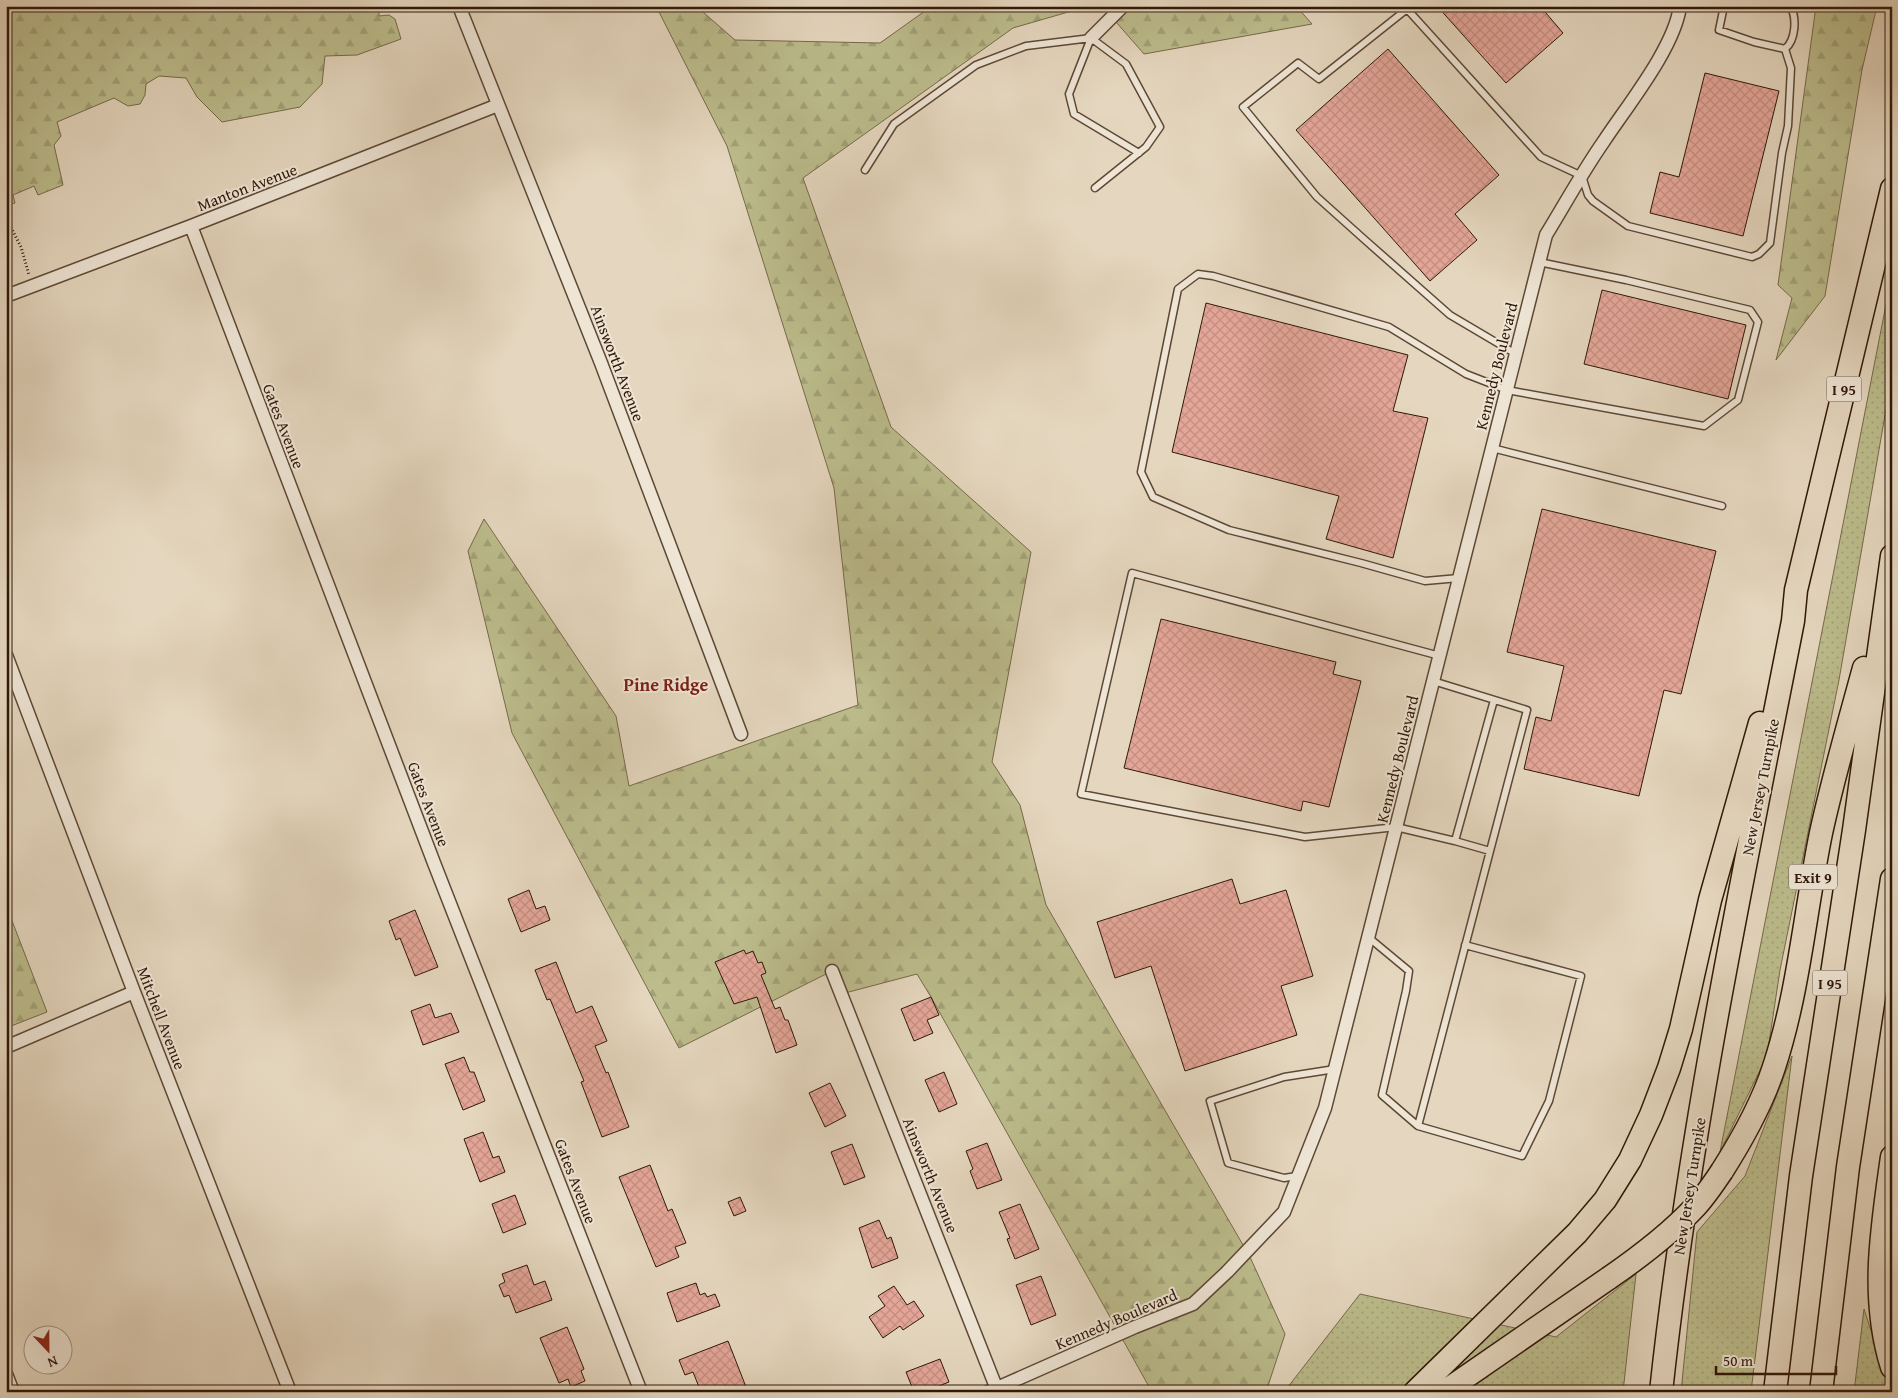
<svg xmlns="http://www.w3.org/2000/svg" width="1898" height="1398" font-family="'Gentium Book Plus',serif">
<defs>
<pattern id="grass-dots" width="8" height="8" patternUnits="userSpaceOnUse" patternTransform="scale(1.25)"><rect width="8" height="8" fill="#bcbc8c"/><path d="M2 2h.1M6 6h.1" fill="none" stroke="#a2a177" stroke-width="1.8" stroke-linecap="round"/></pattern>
<pattern id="forest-firs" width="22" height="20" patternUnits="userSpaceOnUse" patternTransform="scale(1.25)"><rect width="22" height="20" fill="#bcbc8c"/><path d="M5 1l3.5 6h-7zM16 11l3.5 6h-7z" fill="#a2a177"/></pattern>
<pattern id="building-cross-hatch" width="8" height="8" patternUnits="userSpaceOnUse" patternTransform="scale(1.25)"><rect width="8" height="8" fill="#e4a698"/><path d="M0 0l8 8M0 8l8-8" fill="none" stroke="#c48e82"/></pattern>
</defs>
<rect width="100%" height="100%" fill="#e5d7bf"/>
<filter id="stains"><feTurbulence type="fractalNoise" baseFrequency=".004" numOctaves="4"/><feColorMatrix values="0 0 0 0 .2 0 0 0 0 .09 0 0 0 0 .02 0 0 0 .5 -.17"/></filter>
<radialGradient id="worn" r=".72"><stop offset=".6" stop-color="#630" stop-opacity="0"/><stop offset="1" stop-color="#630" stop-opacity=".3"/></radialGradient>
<path fill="url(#grass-dots)" stroke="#766a4a" d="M1892,274v101l-53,305 -59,290 -13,86 -47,96z
M1792,1056l-41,336h-70l16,-160 48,-56z
M1636,1274l-13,118h-339l76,-98 196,43z
M1864,1309l27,83h-37z"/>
<path fill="url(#forest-firs)" stroke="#766a4a" d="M6,6h373v10l10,-1 6,4 6,20 -44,16 -32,1 -3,28 -22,23 -78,15 -25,-25 -11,-19 -27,-2 -13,8 -1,11 -5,9 -12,2 -14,-8 -57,24 4,14 -7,9 9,40 -25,10 -4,-9 -21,9 2,8 -9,3z
M656,6h40l39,34 145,3 52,-37h157l-76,22 -210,150 88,249 140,125 -39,210 28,43 26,100 204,352 35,77 -19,58h-114l-221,-395 -14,-23 -72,19 -11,-23 -155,78 -167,-315 -44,-182 16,-32 132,197 13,70 229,-81 -24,-217 -107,-342z
M1102,6h194l16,18 -168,30z
M1816,6h61l-15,64 -37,226 -49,64 16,-62 -14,-13z
M6,905l41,107 -41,16z"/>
<path fill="url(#building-cross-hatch)" stroke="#301809" d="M1437,6h103l23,27 -57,50z
M1388,49l111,126 -44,39 22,26 -47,41 -134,-151z
M1705,73l74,18 -36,145 -93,-23 10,-41 19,5z
M1602,290l144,35 -18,74 -144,-35z
M1206,303l202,52 -15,56 35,7 -35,140 -67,-19 13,-43 -167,-44z
M1542,509l174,42 -35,143 -17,-4 -25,106 -115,-27 12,-52 15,4 13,-55 -57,-14z
M1161,619l175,43 -3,12 28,7 -32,126 -26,-6 -2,10 -177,-43z
M1232,879l8,25 46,-14 27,86 -32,10 16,49 -112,36 -34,-105 -36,12 -18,-56z
M529,890l7,19 9,-3 5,14 -29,12 -13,-33z
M415,910l23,57 -23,9 -15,-38 -4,2 -7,-19z
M744,950l2,4 7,-3 5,12 4,-1 4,11 -5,2 14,34 5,-2 5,13h3l9,25 -21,8 -19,-56 -23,7 -19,-42z
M556,962l20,51 16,-7 15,35 -12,5 11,27 2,-1 21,55 -27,10 -21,-55 3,-1 -34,-82 -3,1 -12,-30z
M931,997l8,18 -12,5 6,13 -19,8 -13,-32z
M430,1004l5,14 16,-5 8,19 -36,13 -12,-34z
M464,1057l6,15h4l11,29 -22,9 -18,-46z
M944,1072l13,32 -18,8 -14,-32z
M830,1083l16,33 -21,11 -16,-34z
M483,1132l10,26 6,-2 6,16 -25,10 -16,-43z
M987,1143l15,37 -25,9 -7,-18 3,-2 -7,-18z
M852,1144l13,33 -21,8 -13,-33z
M650,1165l18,46 4,-2 14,34 -11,4 4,10 -23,10 -37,-90z
M515,1195l11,29 -23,9 -11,-29z
M740,1197l6,14 -12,5 -6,-14z
M1020,1204l19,45 -24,10 -8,-20 3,-1 -11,-26z
M879,1220l8,19 4,-2 7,21 -26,10 -13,-40z
M527,1265l7,20 11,-4 7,19 -36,13 -7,-18 -5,2 -5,-12 6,-3 -3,-8z
M1041,1276l15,39 -25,10 -15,-40z
M696,1283l4,12 5,-2 2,4 8,-3 5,12 -43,16 -10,-29z
M894,1286l13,19 7,-4 10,15 -21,14 -3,-4 -17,12 -14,-21 16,-11 -7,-10z
M567,1327l17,42 -3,2 4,10 -14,6 -3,-8 -9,4 -19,-45z
M728,1341l20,51h-47l-8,-20 -8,3 -6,-15z
M940,1359l9,23 -25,10h-10l-8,-20z"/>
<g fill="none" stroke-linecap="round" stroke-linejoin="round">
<g stroke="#5d4836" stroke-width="9">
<path id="service" d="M1724,6l-5,24 35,12 31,7c11,-9 12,-32 5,-43
M1091,38l-22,56 5,20 65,39
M865,170l29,-46 82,-59 50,-19 65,-8 35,26 34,63 -14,20 -51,41
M1516,354l-66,-39 -85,-75 -48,-43 -74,-90 55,-44 21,16 88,-70 134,148 41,19 6,19 5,6 35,25 124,31 7,-3 11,-11 12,-90 6,-27 3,-58 -6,-19
M1492,448l230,58
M1459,578l-34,3 -64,-18 -132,-33 -76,-33 -12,-25 37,-183 20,-15 15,2 176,51 77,47 41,16 197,36 34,-26 20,-78 -8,-12 -124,-30 -87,-18
M1440,656l-308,-83 -51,221 224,43 91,-10 59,14
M1433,681l94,29 -37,141 -35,-10 39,-141
M1368,937l41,34 -3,20 -24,104 36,31
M1465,945l116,31 -32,125 -27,55 -104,-30 72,-275
M1297,1176l-13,2 -56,-15 -18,-62 74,-24 51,-8"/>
</g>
<g stroke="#5d4836" stroke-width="15">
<path id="minor" d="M459,6l142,357 140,371
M1091,38l32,-32
M191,226l243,637 207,529
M6,296l185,-70 307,-121
M6,655l128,337 156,400
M832,971l166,421
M6,1047l128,-55
M6,1374l7,18
M988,1392l147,-65 58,-23 34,-32 57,-60 41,-104 221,-873c19,-31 37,-64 58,-94 23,-35 71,-94 76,-135"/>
</g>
<g stroke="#301809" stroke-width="25">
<path id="motorway" d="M1892,1157c-10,71 -22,140 0,210
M1722,1171c21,-33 40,-67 52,-104 25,-76 31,-156 47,-234 12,-55 28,-110 43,-165
M1415,1392l162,-159 28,-33 25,-40 21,-45 18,-47 12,-39 29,-129 50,-177
M1444,1392l165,-114
M1661,1392c28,-260 82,-515 132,-771l3,-31 96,-401
M1775,1392l26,-216 53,-346 38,-274
M1821,1392l27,-225 44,-288"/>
</g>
<path stroke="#301809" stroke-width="3" stroke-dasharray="1 2.5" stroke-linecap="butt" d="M6,218l15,29 8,28"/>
<use href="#service" stroke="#eee5d5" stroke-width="6"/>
<use href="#minor" stroke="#eee5d5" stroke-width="12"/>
<use href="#motorway" stroke="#e5d7bf" stroke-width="22"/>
<g stroke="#301809" stroke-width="25" stroke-linecap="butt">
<path id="motorway-bridge" d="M1609,1278c32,-22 61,-44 87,-72 10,-11 18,-23 26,-35"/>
</g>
<use href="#motorway-bridge" stroke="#e5d7bf" stroke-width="22"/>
</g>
<g text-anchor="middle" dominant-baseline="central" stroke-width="4" stroke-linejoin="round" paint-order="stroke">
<g fill="#eee5d5" stroke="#695646" stroke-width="1">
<rect x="1826.5" y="376.5" width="35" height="25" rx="4"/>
<rect x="1789" y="864.5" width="48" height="25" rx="4"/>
<rect x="1812.5" y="970.5" width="35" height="25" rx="4"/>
</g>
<g font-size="15" font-weight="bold" fill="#301809">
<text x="1844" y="389">I 95</text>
<text x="1813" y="877">Exit 9</text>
<text x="1830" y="983">I 95</text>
</g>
<g font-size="16" fill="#301809" stroke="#eee5d5">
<text transform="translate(247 187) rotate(-21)">Manton Avenue</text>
<text transform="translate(618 363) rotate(69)">Ainsworth Avenue</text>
<text transform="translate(1496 366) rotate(-76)">Kennedy Boulevard</text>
<text transform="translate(284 426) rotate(69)">Gates Avenue</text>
<text transform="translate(1397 759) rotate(-76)">Kennedy Boulevard</text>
<text transform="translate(1760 787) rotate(-79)">New Jersey Turnpike</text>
<text transform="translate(429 804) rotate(69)">Gates Avenue</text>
<text transform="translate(162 1018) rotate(69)">Mitchell Avenue</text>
<text transform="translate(931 1175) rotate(68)">Ainsworth Avenue</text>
<text transform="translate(576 1181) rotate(69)">Gates Avenue</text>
<text transform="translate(1689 1186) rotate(-81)">New Jersey Turnpike</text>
<text transform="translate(1116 1319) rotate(-23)">Kennedy Boulevard</text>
</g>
<g font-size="18" font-weight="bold" fill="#7a1f14" stroke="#eee5d5">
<text x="666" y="684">Pine Ridge</text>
</g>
</g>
<rect width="1898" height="1398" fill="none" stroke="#e5d7bf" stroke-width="25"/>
<rect x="8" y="8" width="1883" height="1383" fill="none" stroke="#301809" stroke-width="2.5"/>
<rect x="12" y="12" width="1873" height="1373" fill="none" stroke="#301809"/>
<g transform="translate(48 1350) rotate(158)"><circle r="24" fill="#eee5d5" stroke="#a29383"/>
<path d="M0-4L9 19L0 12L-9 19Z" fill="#8f2418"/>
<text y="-8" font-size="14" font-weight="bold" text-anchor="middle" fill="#301809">N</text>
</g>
<path d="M1716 1366v8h120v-8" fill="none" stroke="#301809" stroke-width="2.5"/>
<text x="1723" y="1366" font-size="15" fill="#301809" stroke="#eee5d5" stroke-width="4" paint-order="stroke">50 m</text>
<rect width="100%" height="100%" filter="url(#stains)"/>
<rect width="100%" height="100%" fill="url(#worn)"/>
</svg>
